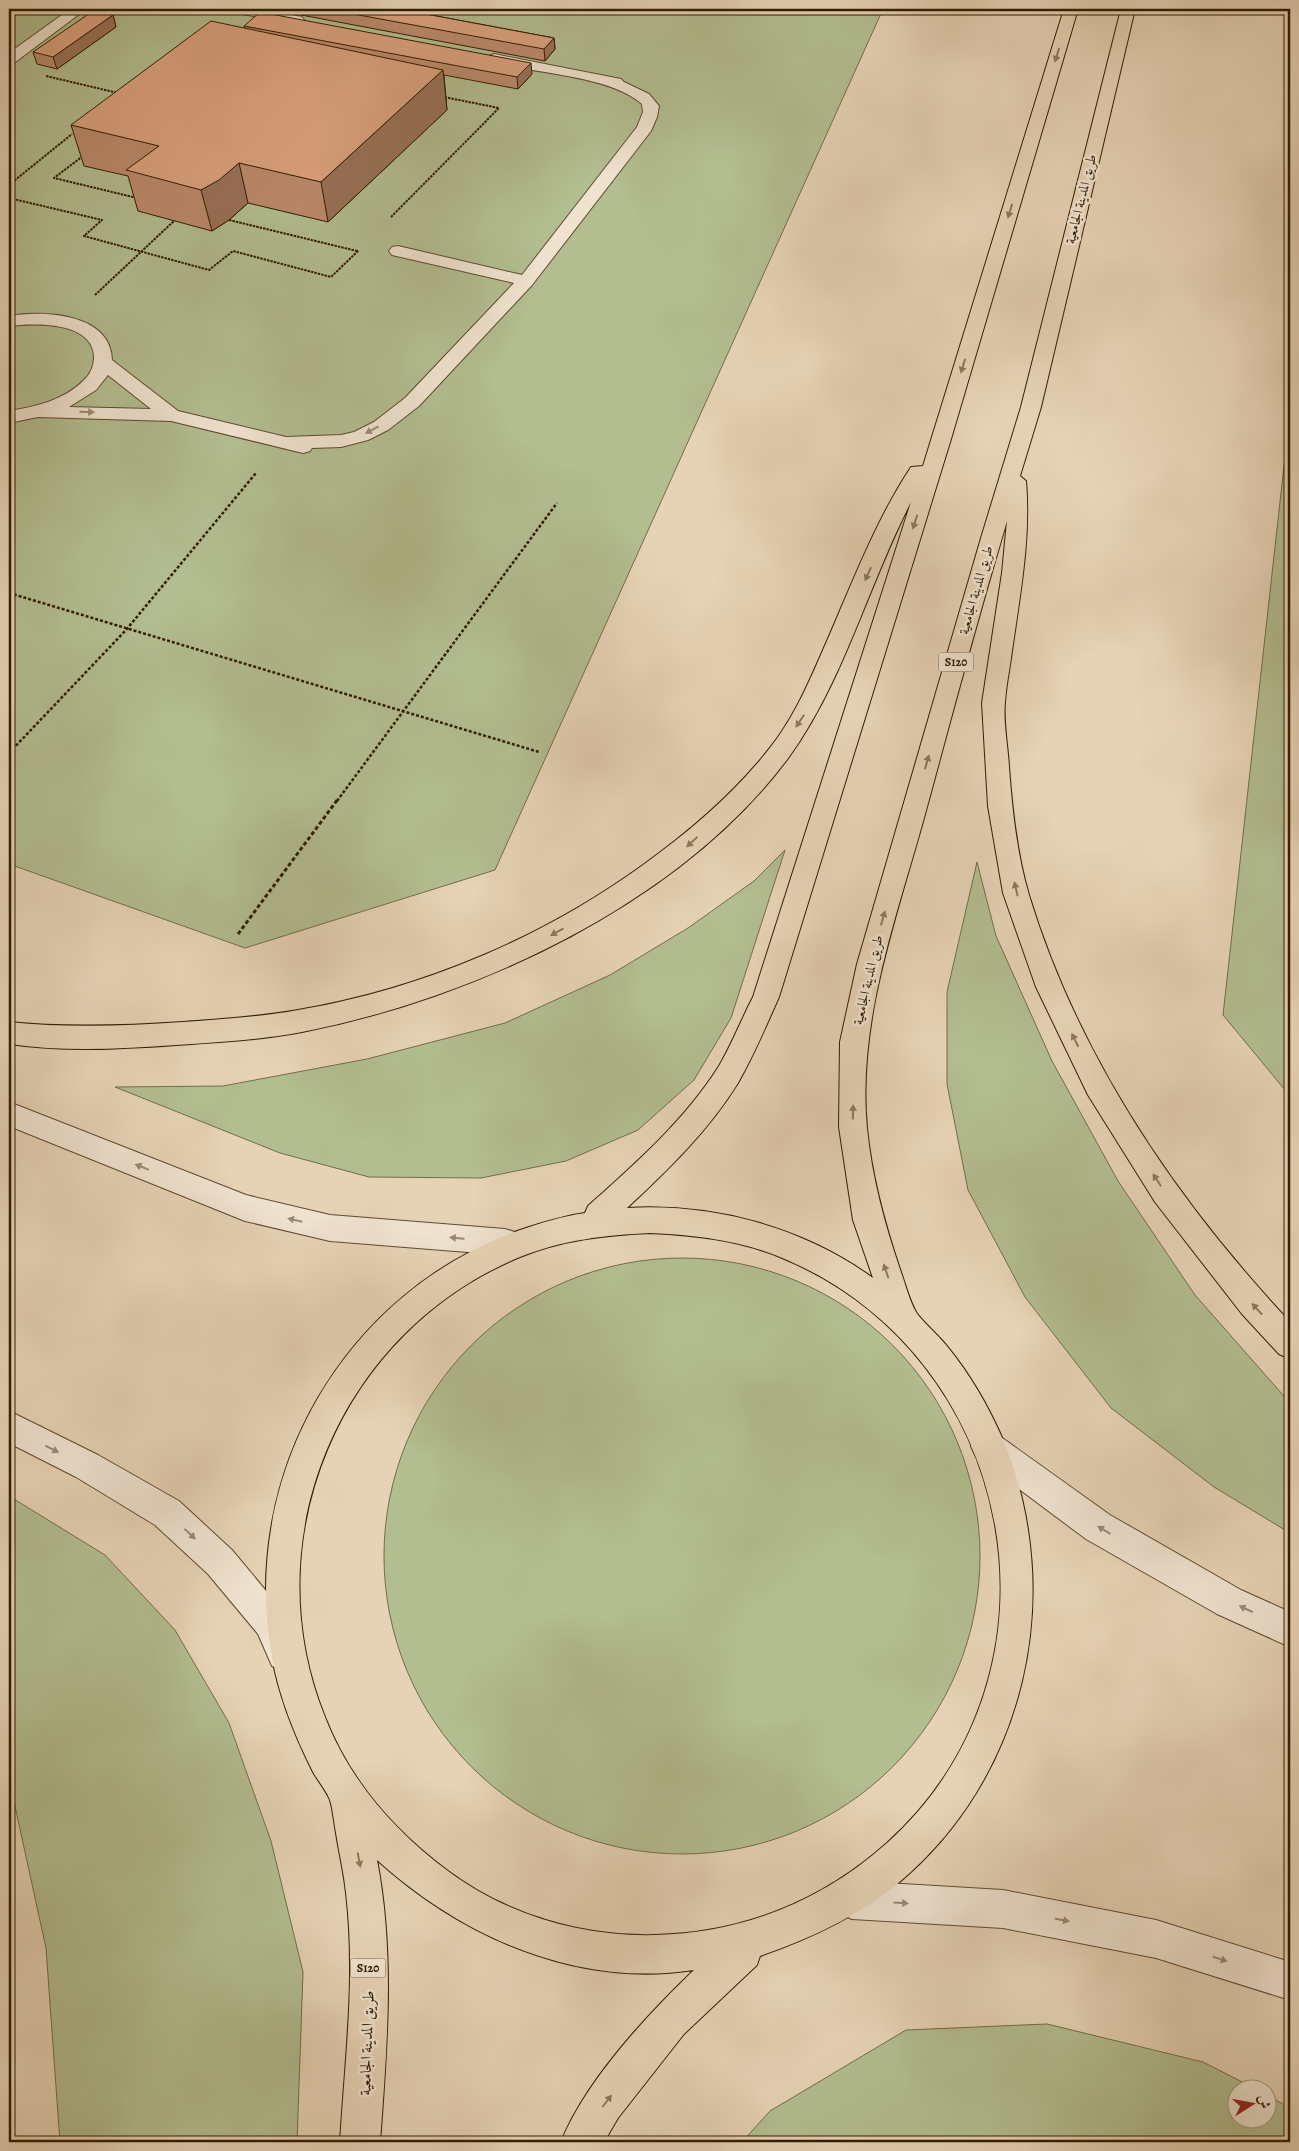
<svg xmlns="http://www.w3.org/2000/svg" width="1299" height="2151" font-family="Alegreya,Amiri,serif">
<rect width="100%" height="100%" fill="#e6d2b5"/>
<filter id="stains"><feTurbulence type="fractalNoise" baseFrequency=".004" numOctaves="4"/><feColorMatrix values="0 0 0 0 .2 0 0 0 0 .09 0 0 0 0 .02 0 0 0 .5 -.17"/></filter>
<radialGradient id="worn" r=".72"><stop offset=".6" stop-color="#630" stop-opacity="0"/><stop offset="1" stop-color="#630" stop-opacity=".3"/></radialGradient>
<path fill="#b2bd90" stroke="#726d48" d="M9,9h874l-388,861 -250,78 -236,-84z
M1290,412v684l-67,-81z
M785,850l-54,168 -37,62 -56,50 -72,31 -85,17 -112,-1 -89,-24 -165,-66 108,-1 144,-27 138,-36 105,-48 78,-47 66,-47z
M977,862l19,74 56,125 66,120 77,114 95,108v130l-76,-46 -103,-79 -86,-111 -57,-107 -21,-106v-92z
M384 1556a298 298 0 1 1 596 0a298 298 0 1 1-596 0Z
M9,1496l96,59 70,75 54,93 42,118 32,131 -6,170h-237l-14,-194 -37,-169z
M1047,2024l156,38 51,26h-18v30h30l1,-23 23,13v34h-548l28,-31 136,-81z"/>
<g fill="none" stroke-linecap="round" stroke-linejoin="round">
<g stroke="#5e4a2e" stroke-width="2">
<path id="service" d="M70,9h16l-72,54 -5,1v-11z
M230,9h29l43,8 2,3 -7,4 -60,-11z
M494,54l127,25 3,3 25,12 10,12 -2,11 -6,14 -119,154 -113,121 -31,24 -20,10 -27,7 -29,1 -2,3 -7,2 -132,-32 -133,-4 -29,6v-12c26,-4 55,-11 74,-30 7,-6 11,-15 11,-24 -1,-36 -60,-34 -85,-31v-10c34,-6 102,-3 103,44l66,51 108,26 55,-2 13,-3 20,-10 31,-24 109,-115 -122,-28 -3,-4 3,-4 6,-1 124,29 115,-148 6,-15 -1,-8c-33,-29 -111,-31 -153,-42l-3,-3 3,-3zM108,375l43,34 -82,-2 27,-17z"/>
</g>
<g stroke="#5e4a2e" stroke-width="2">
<path id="tertiary" d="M9,1102l237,93 84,20 175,14 10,3 5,10 -5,10 -10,3 -175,-14 -85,-20 -236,-95z
M9,1411l89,44 81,46 53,49 50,60 19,44 -5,12 -12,5 -12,-5 -14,-32 -50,-60 -53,-49 -79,-48 -67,-34z
M987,1430l11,5 112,80 131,75 49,22v35l-73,-33 -131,-75 -110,-82 -5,-11 5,-11z
M852,1881l151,9 153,30 134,42v38l-134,-42 -153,-30 -151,-9 -13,-6 -6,-13 6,-13z"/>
</g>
<g stroke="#311d01" stroke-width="2">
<path id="primary" d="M1064,9h14l-127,430 -172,558c-13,29 -25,58 -41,86 -29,47 -70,87 -111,125 86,-5 176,19 246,70l-20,-58 -14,-93 1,-85 17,-78 124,-426 40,-131 100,-398h14l-94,398 -21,69 6,5c5,57 -6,114 -14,170 -2,17 -6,34 -7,51 -2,21 3,44 4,65 3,41 8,88 20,128 49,161 147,305 261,427v37l-11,-5 -37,-40 -87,-112 -67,-107 -52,-108 -33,-94 -15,-87 -6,-103 20,-130 5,-52c-30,99 -56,198 -83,297 -28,101 -67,204 -57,310 5,52 19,101 36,150 4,12 8,27 15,37 9,11 19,19 28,30 24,29 43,62 58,97 62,154 22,336 -108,443 -41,33 -87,54 -136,71l-3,9 -73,69 -66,84 -14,24h-43c24,-60 86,-127 133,-172 -117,18 -232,-33 -317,-110 18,93 10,188 3,282h-40c5,-83 16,-165 6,-249 -2,-20 -7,-40 -10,-60 -2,-10 -3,-23 -6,-33 -4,-10 -12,-19 -17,-28 -18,-36 -34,-75 -41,-115 -33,-183 73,-365 248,-427 21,-7 43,-14 65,-17l3,-7c47,-42 97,-86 131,-140 13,-22 22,-46 34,-69l158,-495c-43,83 -67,179 -122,255 -108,146 -313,241 -487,275 -42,8 -84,10 -126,13 -56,4 -112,7 -167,-1v-22c58,6 115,4 174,0 38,-3 77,-5 115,-12 124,-21 244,-72 345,-145 50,-36 99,-78 135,-128 19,-27 32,-57 45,-87 27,-61 51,-127 88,-183l12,-1zM650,1233c44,2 88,7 130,24 237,97 299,413 107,586 -65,58 -144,90 -231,92 -74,2 -149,-20 -208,-64 -54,-40 -99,-92 -123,-154 -73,-180 16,-386 195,-460 42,-17 86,-22 130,-24z"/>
</g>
<path stroke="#311d01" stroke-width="2" stroke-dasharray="2.5 1" stroke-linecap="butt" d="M46,76l72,17
M83,156l-29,22 83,20
M9,185l63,-51
M9,198l93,22 -18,16 125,34 24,-19 98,26 28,-27
M391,217l108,-109 -55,-11
M229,220l128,31
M95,295l80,-75"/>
<path stroke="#311d01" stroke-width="2.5" stroke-dasharray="3 2" stroke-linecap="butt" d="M9,593l530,159
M9,753l117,-123 130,-157
M337,801l220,-298"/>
<path stroke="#311d01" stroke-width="3" stroke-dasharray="4 2.5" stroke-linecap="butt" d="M238,934l100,-135"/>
<use href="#service" fill="#efe2cf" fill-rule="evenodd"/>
<use href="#tertiary" fill="#efe2cf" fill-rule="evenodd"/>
<use href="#primary" fill="#e6d2b5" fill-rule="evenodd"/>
</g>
<path fill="#bb8a6c" stroke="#311d01" d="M279,9h120l155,29 1,11 -10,12 -265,-50z
M113,15l3,12 -59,42 -20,-5 -4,-12z
M244,26l288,48 -14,15 -74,-14 3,35 -119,112 -80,-19 -19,17 -17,11 -74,-20 -10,-35 -44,-10 -13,-41 174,-97z"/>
<path fill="#997158" stroke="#311d01" d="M113,15l3,12 -59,42 -4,-12z
M554,38l1,11 -10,12 -1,-12z
M531,63l1,11 -14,15 -1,-12z
M443,70l4,40 -119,112 -7,-40z
M239,163l9,40 -19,17 -17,11 -11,-41z"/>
<path fill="#daa17e" stroke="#311d01" d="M326,9h73l155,29 -10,11z
M93,11l20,4 -60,42 -20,-5z
M260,12l271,51 -14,14 -273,-51z
M211,21l232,49 -122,112 -82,-19 -20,17 -18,10 -75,-20 33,-24 -88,-21z"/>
<defs><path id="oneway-solid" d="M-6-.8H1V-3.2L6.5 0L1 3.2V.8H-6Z" transform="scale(1.25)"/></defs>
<g fill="#8c785b">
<use href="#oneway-solid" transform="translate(1057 55) rotate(107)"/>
<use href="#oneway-solid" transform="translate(1010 211) rotate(107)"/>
<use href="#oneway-solid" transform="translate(963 366) rotate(107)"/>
<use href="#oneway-solid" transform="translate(915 522) rotate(108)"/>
<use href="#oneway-solid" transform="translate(868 574) rotate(114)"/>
<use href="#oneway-solid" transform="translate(800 721) rotate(124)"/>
<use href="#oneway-solid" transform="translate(927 762) rotate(-74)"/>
<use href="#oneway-solid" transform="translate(692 842) rotate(137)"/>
<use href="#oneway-solid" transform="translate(1016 889) rotate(-103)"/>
<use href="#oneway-solid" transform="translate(883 918) rotate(-74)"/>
<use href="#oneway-solid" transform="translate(557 932) rotate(151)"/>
<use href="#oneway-solid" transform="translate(1075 1040) rotate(-116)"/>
<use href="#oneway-solid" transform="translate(853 1112) rotate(-89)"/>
<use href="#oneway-solid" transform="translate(1157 1180) rotate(-123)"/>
<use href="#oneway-solid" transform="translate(886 1271) rotate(-109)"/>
<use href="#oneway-solid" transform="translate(1257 1309) rotate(-133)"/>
<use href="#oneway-solid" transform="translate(359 1860) rotate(80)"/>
<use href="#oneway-solid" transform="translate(607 2101) rotate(-53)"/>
</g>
<g fill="#9a8972">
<use href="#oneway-solid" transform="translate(87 412) rotate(1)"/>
<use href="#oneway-solid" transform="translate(372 430) rotate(152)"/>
<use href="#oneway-solid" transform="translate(142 1167) rotate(-158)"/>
<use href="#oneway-solid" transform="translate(295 1220) rotate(-167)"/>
<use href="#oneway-solid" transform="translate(457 1238) rotate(-175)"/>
<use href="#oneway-solid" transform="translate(52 1449) rotate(27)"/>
<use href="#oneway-solid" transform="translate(1104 1530) rotate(-149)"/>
<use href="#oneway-solid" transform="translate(190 1534) rotate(43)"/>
<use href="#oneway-solid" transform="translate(1246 1609) rotate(-155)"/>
<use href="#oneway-solid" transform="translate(901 1903) rotate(3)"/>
<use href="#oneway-solid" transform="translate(1062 1920) rotate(11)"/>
<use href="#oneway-solid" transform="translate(1220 1959) rotate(18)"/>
</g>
<g text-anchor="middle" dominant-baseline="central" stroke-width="5" stroke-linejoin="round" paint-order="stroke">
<g fill="#efe2cf" stroke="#6a583f" stroke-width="1">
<rect x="938.5" y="652.5" width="35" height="19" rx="4"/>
<rect x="350.5" y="1958.5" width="35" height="19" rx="4"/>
</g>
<g font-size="12" font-weight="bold" fill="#311d01">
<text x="956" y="662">S120</text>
<text x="368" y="1968">S120</text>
</g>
<g font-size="14" fill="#311d01" stroke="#efe2cf">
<text transform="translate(1081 199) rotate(-76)">طريق المدينة الجامعية</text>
<text transform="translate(976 590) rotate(-74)">طريق المدينة الجامعية</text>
<text transform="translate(868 980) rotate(-77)">طريق المدينة الجامعية</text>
</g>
<g font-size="16" fill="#311d01" stroke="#efe2cf">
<text transform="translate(367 2043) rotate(-88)">طريق المدينة الجامعية</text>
</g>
</g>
<rect width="1299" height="2151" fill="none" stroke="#e6d2b5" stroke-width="30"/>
<rect x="10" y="10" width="1279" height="2131" fill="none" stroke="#311d01" stroke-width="2.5"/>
<rect x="15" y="15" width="1269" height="2121" fill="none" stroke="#311d01"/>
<g transform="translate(1252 2104) rotate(79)"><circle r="24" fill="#efe2cf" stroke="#a3937d"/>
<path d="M0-4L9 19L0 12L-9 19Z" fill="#8f2418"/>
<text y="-8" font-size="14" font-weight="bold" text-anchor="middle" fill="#311d01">ش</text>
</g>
<rect width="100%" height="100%" filter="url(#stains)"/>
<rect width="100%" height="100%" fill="url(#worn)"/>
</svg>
